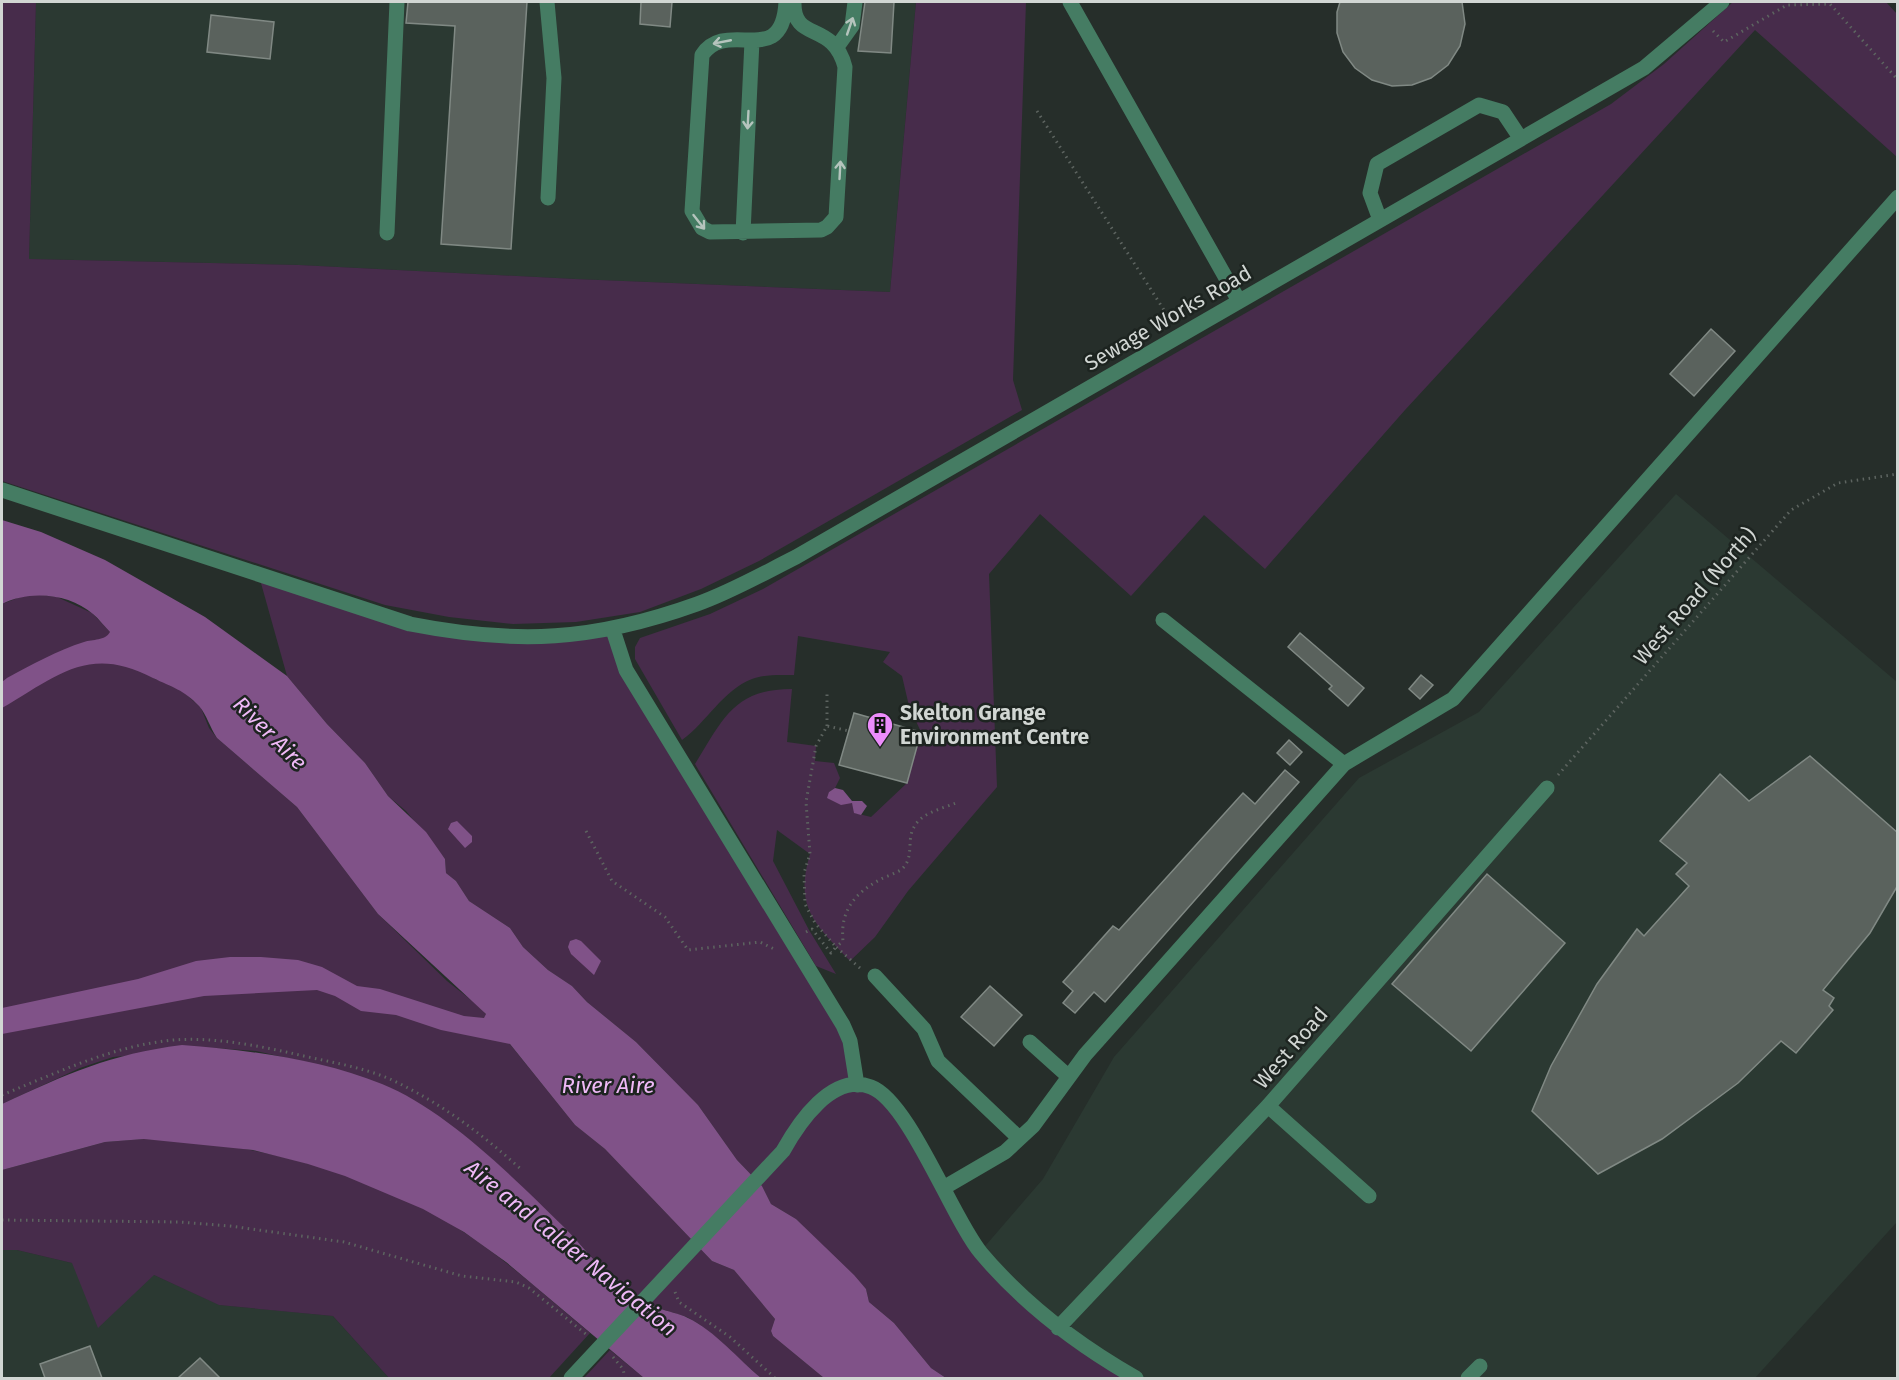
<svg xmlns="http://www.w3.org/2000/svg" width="1899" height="1380" font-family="'Fira Sans',sans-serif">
<rect width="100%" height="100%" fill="#262e2a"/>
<path fill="#2b3932" d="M36,2h880l-26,290 -315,-13 -276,-14 -270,-6z
M1676,494l221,188v540l-142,156h-636l-139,-126 63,-73 71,-122 245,-279 120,-66z
M2,1250h15l55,13 82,12 66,30 113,11 56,62h-387z"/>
<path fill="#472c4b" d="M2,2h34l-7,257 270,6 276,14 315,13 26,-290h110l-13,378 9,30 -263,151 -58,28 -61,23 -64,10 -63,2 -64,-7 -64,-12 -383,-124z
M1733,2h153l11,12v143l-142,-127 -350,380 -140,159 -61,-54 -73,81 -91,-82 -51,60 8,213 -89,104 -33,46 -25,24c-35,-37 -56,-53 -40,-107l-33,-24 -4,31 36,69 27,44 -20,-8 -121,-202c28,-45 39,-75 97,-75l-5,53 29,4 -1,15 19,2 6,15 -5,10 -6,4 23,10 3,11 16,4 36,-34 14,-51 -12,-26 -7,-30 -19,-14 7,-10 -92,-16 -4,39c-14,0 -29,-1 -42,4 -29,11 -45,43 -70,61l-47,-81v-12l5,-9 70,-24 53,-25 848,-485 53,-40z
M259,576l206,59 148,-5 2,8 228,387 14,60 27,10 96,157 67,68 89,58h-190l-15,-10 -37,-45 -25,-21 -3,-13 -70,-70 -25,-15 -9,-18 -25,-26 -39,-55 -62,-63 -49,-40 -15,-16 -24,-16 -25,-23 -13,-19 -41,-27 -13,-20 -10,-8 -1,-14 -39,-48 -18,-15 -23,-33 -38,-39 -40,-48z
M40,595l17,2 35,16 63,66 22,7 24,22 8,20 8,10 80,69 81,107 69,67 33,26 95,118 30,24 107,112 22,9 41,49 -4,12 2,5 51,42h-63l-62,-54 -12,-7 -32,-10 -38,-23 -54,-58 -101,-91 -24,-18 -142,-57 -40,-9 -41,-3 -102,9 -33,11 -78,36v-500l21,-8z
M144,1139c104,1 234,35 321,94 44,29 84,66 125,100l-41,45h-160l-56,-62 -114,-11 -65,-30 -56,53 -26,-65 -55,-13h-15v-80l103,-28z
M610,1350l34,28h-60z"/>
<path fill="#805288" d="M2,520l39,12 64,28 100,57 82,59 40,48 38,39 23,33 38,36 19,27 1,14 10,8 13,20 41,27 13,19 25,23 24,16 15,16 49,40 62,63 39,55 25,26 9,18 25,15 58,56 12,14 3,13 25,21 37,45 15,10h-122l-51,-42 -2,-5 4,-12 -41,-49 -22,-9 -107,-112 -30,-24 -65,-81 -69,-14 -45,-15 -35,-4 -26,-15 -18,-6 -113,6 -202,38v-26l136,-29 58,-18 34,-4h31l37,3 24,7 35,19 23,3 84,27 20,2 2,-4 -108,-100 -81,-107 -80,-69c-7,-10 -10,-23 -18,-32 -15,-16 -27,-19 -46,-28 -64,-34 -96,-2 -151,30v-26l5,-4c24,-13 51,-28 77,-36 9,-3 21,-1 26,-10 -6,-6 -11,-13 -17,-18 -24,-21 -64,-24 -91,-10z
M835,788l8,2 9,11h10l5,5 -6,9 -7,-2 -2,-10 -11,2 -14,-7 2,-6z
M457,821l15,15v6l-7,6 -17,-19 3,-6z
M576,939l5,2 20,20 -7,14 -23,-21 -3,-7 2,-6z
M182,1045c67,5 137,14 200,39 63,25 132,94 181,142 18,18 34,39 52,56 11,10 30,21 43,26 10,4 21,5 30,10 27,13 50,41 73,60h-117l-138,-116 -42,-30 -41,-23 -78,-33 -37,-12 -55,-14 -109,-11 -39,3 -103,28v-66c65,-30 108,-50 180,-59z"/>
<path fill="#5a625d" stroke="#808984" stroke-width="1.5" d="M408,2h119l-16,247 -70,-5 14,-218 -49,-3z
M641,2h31l-2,25 -30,-3z
M865,2h29l-3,51 -33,-2z
M1340,2h122l3,22 -5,22 -12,19 -17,13 -19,7 -20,1 -20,-6 -17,-12 -12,-16 -6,-19v-21z
M211,15l63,7 -4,37 -63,-7z
M1711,329l24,22 -41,45 -24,-22z
M1300,633l64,55 -16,18 -19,-17 3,-3 -44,-39z
M1421,675l12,10 -13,14 -11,-10z
M854,713l67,19 -14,51 -68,-18z
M1289,740l13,12 -12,13 -13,-12z
M1810,756l88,77v52l-28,48 -47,57 11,8 -5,8 4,4 -37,43 -15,-12 -43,42 -76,56 -64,35 -66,-63 19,-45 46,-82 40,-55 7,7 45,-50 -13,-12 11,-11 -27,-22 60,-67 29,27z
M1285,770l14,12 -194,220 -11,-10 -19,21 -12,-10 10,-12 -10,-9 50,-56 6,4 124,-137 12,11z
M1487,874l78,69 -94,108 -79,-67z
M990,986l32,29 -28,31 -33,-29z
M90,1346l12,32h-57l-5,-14z
M200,1358l20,20h-42z"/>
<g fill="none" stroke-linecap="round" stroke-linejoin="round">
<path stroke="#5d6460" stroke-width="3" stroke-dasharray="1.5 4.5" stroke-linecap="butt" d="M1713,31l11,11 63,-37 43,-1 68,76
M1037,111l134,210
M827,726v-34
M1558,775l233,-265 47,-27 60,-9
M586,831l26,50 53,36 23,33 72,-8 16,8
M806,932l6,-3 19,24 5,-6 -21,-24 -10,-19 -1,-31 6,-19 -4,-52 10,-56 11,-20 22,5
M860,968l-24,-21 7,-6c-3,-31 12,-48 38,-62 6,-3 16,-6 21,-10 12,-11 5,-28 11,-40 7,-16 28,-20 43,-26
M2,1095c54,-22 113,-50 172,-55 38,-3 80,5 117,13 32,8 70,13 101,27 49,23 90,54 130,90
M2,1220l177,2 51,4 114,16 118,34 54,6 13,6 58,47
M675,1292l4,10 51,35 45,41
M613,1357l10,12 2,9"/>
<path stroke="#457c63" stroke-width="15" d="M547,2l7,76 -6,120
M786,2c-4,69 -59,15 -84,53l-10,156 10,17 8,4 111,-2 6,-3 9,-10 9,-150c-12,-47 -52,-24 -51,-65
M1070,2l169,299
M837,47l15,-21 3,-24
M1380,220l-10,-27 7,-29 102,-59 24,7 18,27
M387,233l10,-231
M743,233l9,-192
M2,490l408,134c107,21 184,17 287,-20 34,-12 67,-31 99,-47l848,-489 78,-66
M1163,620l181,144
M613,630l13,40 217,355 7,16 7,44
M875,976l49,53 14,32 81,77
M1030,1042l39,35
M1268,1106l101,90
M945,1187l60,-35 28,-26 52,-71 259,-291 109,-65 445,-502
M1058,1328l210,-222 279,-318
M571,1378l212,-227c15,-27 49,-79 88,-64 38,14 82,133 110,166 43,51 97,92 155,125
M1468,1378l12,-12"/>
</g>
<defs><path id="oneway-shaft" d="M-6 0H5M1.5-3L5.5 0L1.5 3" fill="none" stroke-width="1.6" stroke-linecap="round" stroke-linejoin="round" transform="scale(1.5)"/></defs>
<g stroke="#b5c4bd">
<use href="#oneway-shaft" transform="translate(850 26) rotate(-71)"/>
<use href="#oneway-shaft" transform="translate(722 42) rotate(169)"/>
<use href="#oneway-shaft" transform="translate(748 120) rotate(93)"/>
<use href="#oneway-shaft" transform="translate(840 170) rotate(-87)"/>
<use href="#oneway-shaft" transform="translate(699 222) rotate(52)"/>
</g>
<defs>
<g id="building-pin" transform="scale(1.35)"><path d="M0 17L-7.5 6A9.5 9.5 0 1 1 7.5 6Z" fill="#ec8cfb" stroke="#1d2420"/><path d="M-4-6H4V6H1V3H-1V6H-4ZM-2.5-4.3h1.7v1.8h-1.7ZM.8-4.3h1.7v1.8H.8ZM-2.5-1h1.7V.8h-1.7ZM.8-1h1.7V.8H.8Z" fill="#111"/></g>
</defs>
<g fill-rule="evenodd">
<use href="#building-pin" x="880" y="725"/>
</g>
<g text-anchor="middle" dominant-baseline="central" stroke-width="5" stroke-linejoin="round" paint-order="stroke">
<g font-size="21" fill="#d1d6d3" stroke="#1d2420">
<text transform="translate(1168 318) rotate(-30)">Sewage Works Road</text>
<text transform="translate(1695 596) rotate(-49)">West Road (North)</text>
<text transform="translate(1291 1048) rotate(-49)">West Road</text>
</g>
<g font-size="21" font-weight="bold" fill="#d1d6d3" stroke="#1d2420" text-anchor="start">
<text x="900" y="713">Skelton Grange<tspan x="900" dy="24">Environment Centre</tspan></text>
</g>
<g font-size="22" font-style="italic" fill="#efb9f7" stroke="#1d2420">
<text transform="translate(270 733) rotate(45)">River Aire</text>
<text x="608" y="1085">River Aire</text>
<text transform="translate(571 1248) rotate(39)">Aire and Calder Navigation</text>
</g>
</g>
<rect width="1899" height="1380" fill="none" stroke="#d1d6d3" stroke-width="6"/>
</svg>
